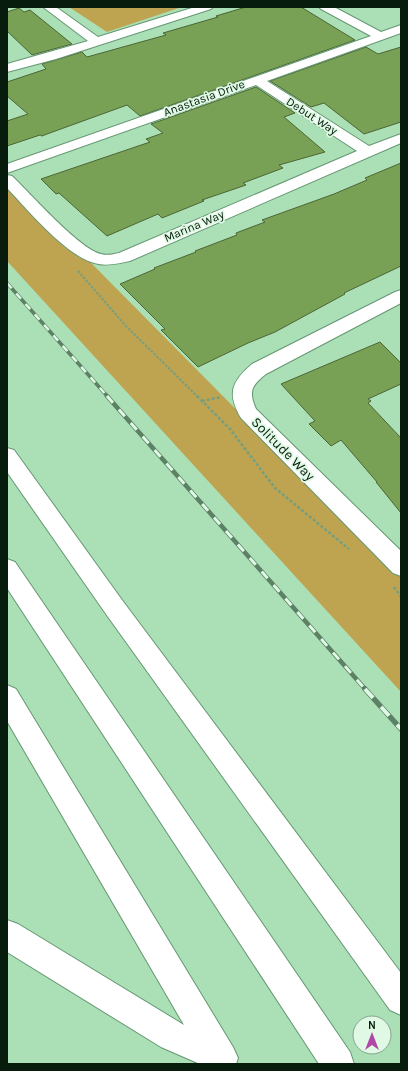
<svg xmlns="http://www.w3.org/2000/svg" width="408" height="1071" font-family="Karla,sans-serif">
<rect width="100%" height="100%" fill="#abe0b7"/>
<path fill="#bea350" d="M69,7h113l-75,25z
M7,178l394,398v116l-394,-431z"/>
<path fill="#79a155" stroke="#4c6535" d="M246,7h55l54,33 -215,76 -13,-11 -80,29 -5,2 -2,-1 -33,11v-25l21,-7 -21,-18v-14l39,-13 -4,-5 40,-12 5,5 79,-22 -3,-2 55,-16 -2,-1z
M19,8l5,4 6,-2 42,34 -40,11 -25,-24v-19z
M366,47l12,7 23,-7v75l-37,12 -40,-31 -13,4 -41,-26z
M256,87l39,26 -11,4 41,35 -46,13 4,3 -40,15 3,2 -44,15 2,1 -42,17 -4,-4 -51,22 -48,-43 -3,1 -15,-15 109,-37 -4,-3 17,-6 -12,-9z
M401,163v103l-57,27 1,1 -70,38 -27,11 -50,24 -37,-37 4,-1 -45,-45 35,-15 -1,-1 42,-16 -1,-1 42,-16 -1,-2 29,-11 -3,-2 72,-26 33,-14 -2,-2z
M380,342l21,21v21l-33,15 3,2 -3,2 33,35v75l-25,-31h1l-36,-42 -10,6 -22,-22 6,-3 -34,-37z"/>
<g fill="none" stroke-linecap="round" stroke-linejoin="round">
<g stroke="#659772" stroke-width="2">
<path id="minor" d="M43,7h13l42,30 97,-30h18l-2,2 -155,50 -49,13v-8l81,-23z
M319,7h15l47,25 20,-7v8l-134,48 102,65 32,-12v9l-271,118c-10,2 -21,5 -31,3 -30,-4 -71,-54 -92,-76v-13l5,1c18,17 67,73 89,78 6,2 13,0 18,-1l238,-102 -101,-66 -249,88v-9l364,-128 -50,-27z
M401,290v13l-135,71c-14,11 -18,17 -10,35l145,142v25l-8,-3 -152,-155c-14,-24 -10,-36 11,-54l143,-72z
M7,448l7,2 108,150 279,373v42l-11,-5 -284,-396 -99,-142z
M7,559l8,3 335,490 4,12h-35l-312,-476z
M7,685l9,4 217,358 5,11 -2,6h-36l-39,-17 -154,-95v-32l11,4 166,101 -177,-304z"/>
</g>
<path stroke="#759f7f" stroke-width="2" stroke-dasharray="2.5 1.5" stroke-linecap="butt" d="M78,271l48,55 72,71"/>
<path stroke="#759f7f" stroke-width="2.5" stroke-dasharray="3 2" stroke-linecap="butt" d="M197,396l33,33 45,59 74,61
M202,401l19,-4
M394,587l7,10"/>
<use href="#minor" fill="#fff" fill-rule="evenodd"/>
<g stroke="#5c8165" stroke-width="3.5">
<path id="rail-far2" d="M7,283l101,114"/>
</g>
<g stroke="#5c8165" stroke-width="4.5">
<path id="rail-far1" d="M107,396l259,294"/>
</g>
<g stroke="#5c8165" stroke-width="5.5">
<path id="rail" d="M365,689l36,40"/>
</g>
<use href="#rail-far2" stroke="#dff9e4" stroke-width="2.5" stroke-dasharray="7" stroke-linecap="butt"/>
<use href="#rail-far1" stroke="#dff9e4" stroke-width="3" stroke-dasharray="9" stroke-linecap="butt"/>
<use href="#rail" stroke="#dff9e4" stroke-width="4" stroke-dasharray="12" stroke-linecap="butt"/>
</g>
<g text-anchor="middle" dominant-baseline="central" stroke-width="3.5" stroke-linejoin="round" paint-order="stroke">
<g font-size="12" fill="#081c0e" stroke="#dff9e4">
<text transform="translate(204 98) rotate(-20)">Anastasia Drive</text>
<text transform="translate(312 116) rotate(33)">Debut Way</text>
<text transform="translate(194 226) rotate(-23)">Marina Way</text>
</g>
<g font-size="14" fill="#081c0e" stroke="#dff9e4">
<text transform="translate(283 449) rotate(45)">Solitude Way</text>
</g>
</g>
<rect width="408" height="1071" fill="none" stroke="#081c0e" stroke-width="16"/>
<g transform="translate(372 1035)"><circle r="19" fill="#dff9e4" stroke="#89a18e"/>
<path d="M0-3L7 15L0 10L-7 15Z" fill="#b247a8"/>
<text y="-6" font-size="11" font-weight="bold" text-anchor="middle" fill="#081c0e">N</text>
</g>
</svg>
